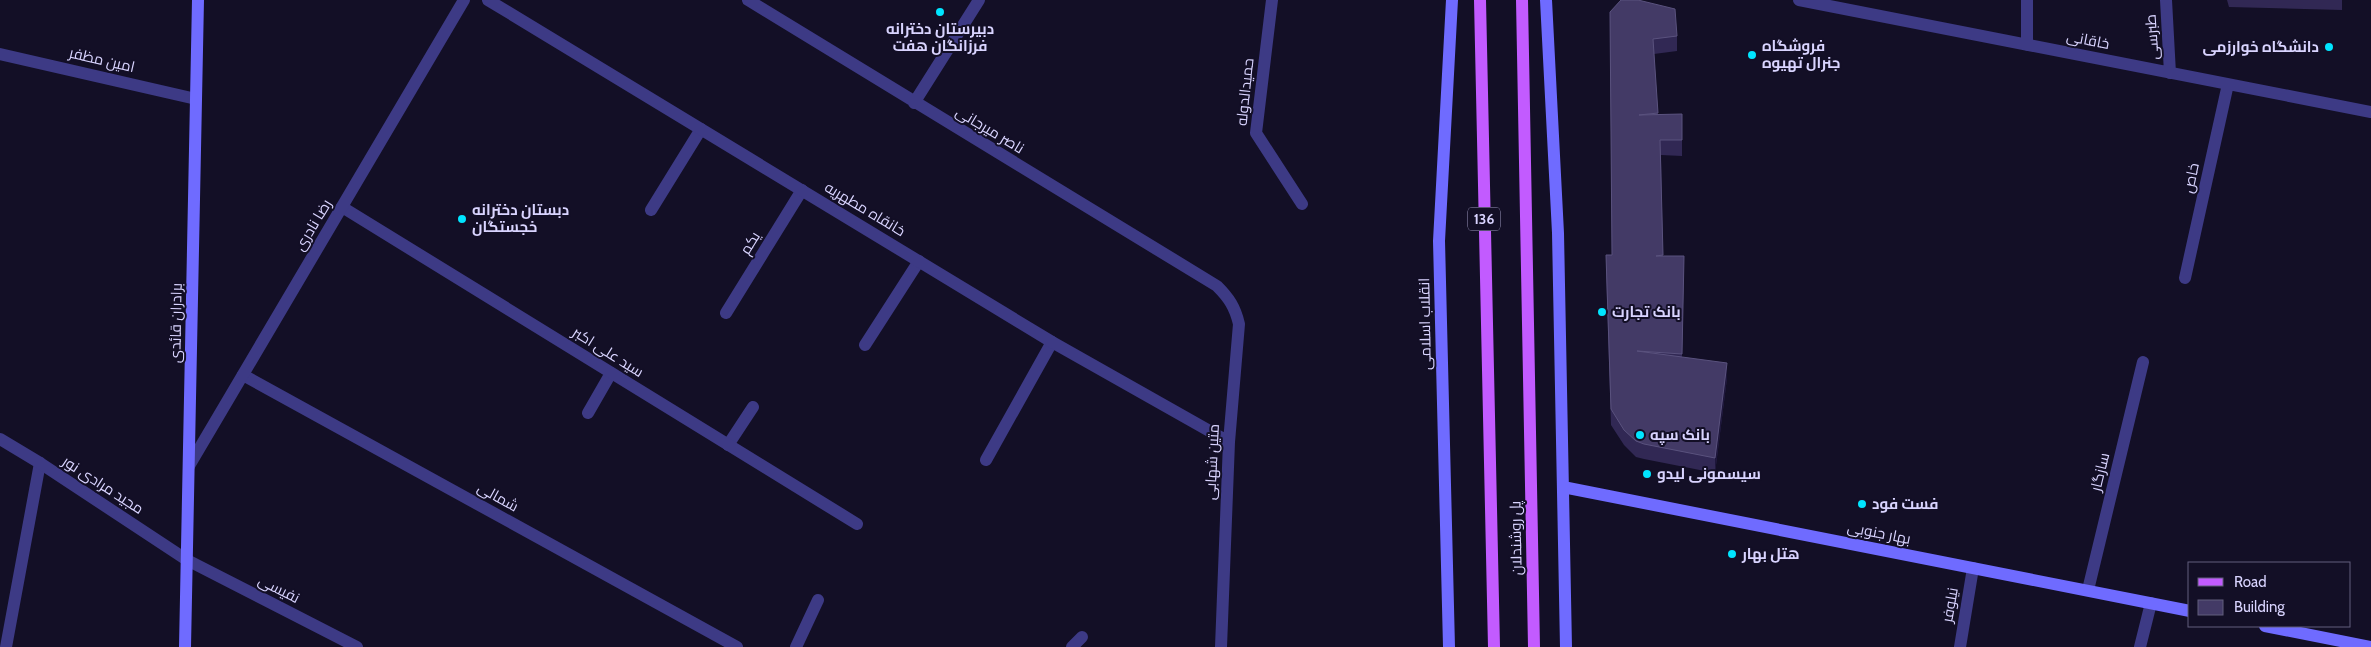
<svg xmlns="http://www.w3.org/2000/svg" width="2371" height="647" font-family="Cabin,Cairo,sans-serif">
<rect width="100%" height="100%" fill="#130f26"/>
<g fill="none" stroke-linecap="round" stroke-linejoin="round">
<path stroke="#3d3a85" stroke-width="12" d="M651,210l50,-81
M726,313l76,-123
M865,345l54,-84
M588,413l23,-40
M728,445l25,-38
M986,460l66,-118"/>
<path stroke="#3d3a85" stroke-width="12" d="M488,0l564,342 177,100
M748,0l469,286c12,12 18,21 22,38l-10,118 -8,205
M1272,0l-16,133 46,71
M1799,0l572,112
M2166,0l4,73
M2027,45v-45
M0,54l196,45
M914,103l65,-103
M342,207l515,317
M2185,278l43,-194
M243,375l494,272
M187,560l170,87
M2088,590l55,-228
M6,647l34,-184
M796,647l22,-47
M1072,647l10,-10
M1960,647l13,-79
M2140,647l11,-44"/>
<path stroke="#3d3a85" stroke-width="12" d="M0,439l40,24 147,97
M189,466l275,-466"/>
<path stroke="#6f6bff" stroke-width="12" d="M1546,0l12,233 8,414
M1563,487l627,124
M2265,626l106,21
M185,647l13,-647
M1449,647l-10,-406 13,-241"/>
<path stroke="#c25bff" stroke-width="12" d="M1480,0l14,647
M1522,0l12,647"/>
</g>
<path fill="#312854" d="M2227,0h115v10l-113,-3z
M1610,12l67,24v15l-23,3 4,61 24,-1v42l-21,-1 2,101h21l-2,101 45,21 -12,95 -71,-14 -8,-2 -12,-12 -13,-20 -5,-155v-15h6z"/>
<path fill="#1d163a" d="M1727,363v15l-12,95v-15z"/>
<path fill="#433a66" stroke="#5a527e" d="M1621,0h17l37,9 2,27 -24,3 5,74 -19,2 43,-1v26h-22l3,115 -7,1h28l-2,98 -45,-3 90,12 -12,95 -71,-14 -8,-3 -12,-11 -13,-21 -5,-154h6l-2,-243z"/>
<g fill="#00e5ff" stroke="#130f26" stroke-width="2">
<circle cx="940" cy="12" r="5"/>
<circle cx="2329" cy="47" r="5"/>
<circle cx="1752" cy="55" r="5"/>
<circle cx="462" cy="219" r="5"/>
<circle cx="1602" cy="312" r="5"/>
<circle cx="1640" cy="435" r="5"/>
<circle cx="1647" cy="474" r="5"/>
<circle cx="1862" cy="504" r="5"/>
<circle cx="1732" cy="554" r="5"/>
</g>
<g text-anchor="middle" dominant-baseline="central" stroke-width="4" stroke-linejoin="round" paint-order="stroke">
<rect fill="#130f26" stroke="#9e99be" stroke-width="1" x="1468" y="207.5" width="32" height="23" rx="4"/>
<g font-size="14" font-weight="bold" fill="#d9d4ff">
<text x="1484" y="219">136</text>
</g>
<g font-size="15" font-weight="bold" fill="#d9d4ff" stroke="#130f26" text-anchor="start">
<text x="940" y="29" text-anchor="middle">دبیرستان دخترانه<tspan x="940" dy="17">فرزانگان هفت</tspan></text>
<text x="1762" y="46">فروشگاه<tspan x="1762" dy="17">جنرال تهیوه</tspan></text>
<text x="2319" y="47" text-anchor="end">دانشگاه خوارزمی</text>
<text x="472" y="210">دبستان دخترانه<tspan x="472" dy="17">خجستگان</tspan></text>
<text x="1612" y="312">بانک تجارت</text>
<text x="1650" y="435">بانک سپه</text>
<text x="1657" y="474">سیسمونی لیدو</text>
<text x="1872" y="504">فست فود</text>
<text x="1742" y="554">هتل بهار</text>
</g>
<g font-size="15" fill="#d9d4ff" stroke="#130f26">
<text transform="translate(2152 37) rotate(-94)">طبرسی</text>
<text transform="translate(2088 40) rotate(11)">خاقانی</text>
<text transform="translate(102 60) rotate(13)">امین مظفر</text>
<text transform="translate(1245 92) rotate(-84)">حمیدالدوله</text>
<text transform="translate(990 130) rotate(31)">ناصر میرجانی</text>
<text transform="translate(2191 178) rotate(-78)">خاص</text>
<text transform="translate(865 209) rotate(31)">خانقاه مطهریه</text>
<text transform="translate(313 225) rotate(-59)">رضا نادری</text>
<text transform="translate(750 243) rotate(-58)">یکم</text>
<text transform="translate(176 323) rotate(-89)">برادران قائدی</text>
<text transform="translate(1425 324) rotate(-91)">انقلاب اسلامی</text>
<text transform="translate(608 352) rotate(32)">سید علی اکبر</text>
<text transform="translate(1212 462) rotate(-87)">متین شهابی</text>
<text transform="translate(2100 472) rotate(-76)">سازگار</text>
<text transform="translate(103 485) rotate(33)">مجید مرادی نور</text>
<text transform="translate(498 497) rotate(29)">شمالی</text>
<text transform="translate(1879 533) rotate(11)">بهار جنوبی</text>
<text transform="translate(1516 538) rotate(-91)">پل روشندلان</text>
<text transform="translate(279 589) rotate(27)">نفیسی</text>
<text transform="translate(1950 605) rotate(-80)">نیلوفر</text>
</g>
</g>
<rect x="2188" y="562" width="162" height="65" fill="#130f26" stroke="#625e7d"/>
<rect x="2198" y="578" width="25" height="8" fill="#c25bff" stroke="#625e7d"/>
<text x="2234" y="587" font-size="15" fill="#d9d4ff">Road</text>
<rect x="2198" y="600" width="25" height="15" fill="#433a66" stroke="#625e7d"/>
<text x="2234" y="612" font-size="15" fill="#d9d4ff">Building</text>
</svg>
